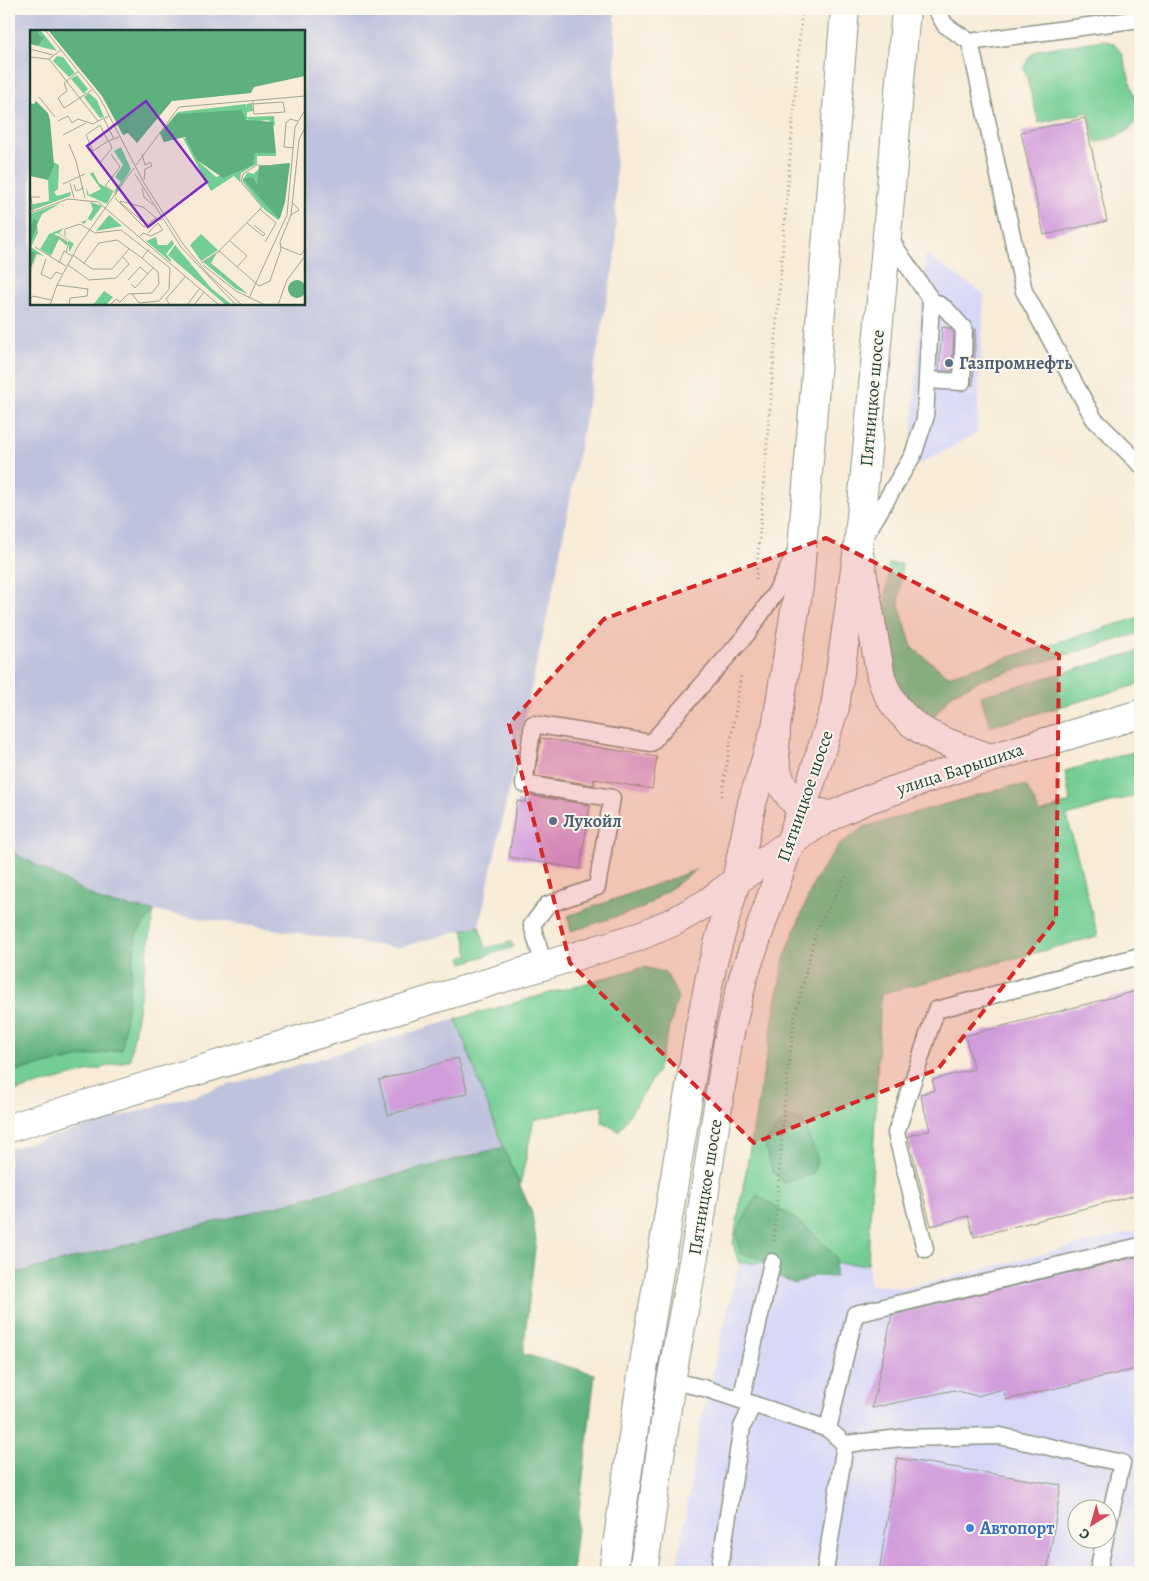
<svg xmlns="http://www.w3.org/2000/svg" width="1149" height="1581" font-family="Alegreya,serif">
<rect width="100%" height="100%" fill="#fbf7ec"/>
<filter id="ink" filterUnits="userSpaceOnUse"><feTurbulence type="fractalNoise" baseFrequency=".02" numOctaves="2"/><feDisplacementMap in="SourceGraphic" scale="10" xChannelSelector="R" yChannelSelector="G"/><feConvolveMatrix kernelMatrix="1 2 1 2 8 2 1 2 1" color-interpolation-filters="sRGB"/></filter>
<filter id="wash" filterUnits="userSpaceOnUse"><feTurbulence type="fractalNoise" baseFrequency=".0096" numOctaves="4" result="noise"/><feDisplacementMap in="SourceGraphic" scale="20" xChannelSelector="R" yChannelSelector="G"/><feGaussianBlur stdDeviation="1.12" result="paint"/><feColorMatrix in="noise" values="0 0 0 0 0 0 0 0 0 0 0 0 0 0 0 0 0 1.4 0 .05"/><feComposite in="paint" operator="in"/></filter>
<g filter="url(#wash)">
<rect width="100%" height="100%" fill="#f8ebd7"/>
<path fill="#d7d7f8" fill-rule="evenodd" d="M926,255l58,39 -7,139 -68,37z
M1140,1230v342h-464l25,-152 38,-157 129,1 2,21 35,3zM1076,1508h30v30h-30z"/>
<path fill="#bfc2dd" fill-rule="evenodd" d="M14,9h601l1,242 -61,329 -76,346 -83,22 -242,-37 -50,-9 -95,-52v-811zM31,31h273v273h-273z
M456,1019l47,128 -494,128v-126z"/>
<path fill="#73ce95" stroke="#498664" d="M1104,40l11,4 7,9 17,60c-7,23 -23,23 -44,30l-6,-31 -50,11 -15,-55 5,-11 8,-7z
M889,564h13l-3,41 13,42 36,29 192,-59v16l-162,48 -26,13 -17,21 -4,13 -31,-24 -16,-86z
M1140,651v33l-150,43 -9,-31z
M1140,750v44l-73,22 31,120 -217,58 -13,270 -129,-1 -6,-20 51,-285 31,-78 22,-33 27,-20 146,-41h16l14,27 30,-11 -5,-31z
M696,870l-53,38 -72,23 -3,-15z
M154,911l-24,149 -121,33v-21l113,-23 14,-115z
M479,926l7,22 25,-6 3,5 -51,16 -2,-6 8,-2 -6,-25z
M644,967l22,6 12,24 -21,75 -38,59 -17,-9 1,-18 -69,16 -14,65 -17,-38 -47,-128z"/>
<path fill="#5eb17e" stroke="#3e7759" d="M9,850l95,52 50,9 -18,23 -14,115 -113,23z
M788,1117l14,4 16,38 -5,15 -29,9 -11,-11 -9,-29 19,-22z
M503,1147l29,66 4,27 -13,114 72,20 -23,198h-563v-297z
M757,1195c30,18 57,35 79,62l-1,20 -21,-1 -19,8 -20,-8 -14,-17 -20,-5 -5,-21z"/>
<g id="blocks">
<path fill="#d19cdb" d="M1085,118l22,103 -63,14 -23,-103z
M942,327l7,1 5,5 -2,38h-13z
M974,329h2l-3,56h-2z
M541,738l116,19 -5,32 -58,-10v6l-59,-9z
M527,795l63,10 -10,64 -71,-12 8,-56 9,1z
M1140,990v204l-166,43 -6,-21 -37,10 -23,-90 22,-6 -10,-36 15,-4 -3,-10 42,-11 -9,-33z
M458,1058l10,35 -80,22 -9,-35z
M1140,1256v112l-134,32 -3,-11 -26,7 -23,-6 -82,18 20,-93z
M897,1458l164,27 -14,87h-168z"/>
</g>
</g>
<g filter="url(#ink)">
<use href="#blocks" fill-opacity="0" stroke="#8c9486" stroke-width="1"/>
<g fill="none" stroke-linecap="round" stroke-linejoin="round">
<g stroke="#8c9486" stroke-width="19">
<path id="service" d="M936,9l9,16 25,17 170,-23
M970,42l54,249 70,128 46,45
M927,380l35,2 2,-53 -18,-20 -15,-9
M863,539l50,-84 12,-36 6,-119 -44,-65
M544,966l-12,-41 15,-20 50,-18 15,-89 -88,-14 9,-60 118,19 96,-109 29,-42 20,-40
M925,1249l-29,-116 40,-123 204,-54
M671,1381l33,7 124,41 17,15 -20,128
M741,1400l31,-138
M828,1429l27,-115 285,-68
M845,1444l56,-6 99,-2 122,27 -16,71
M719,1572l23,-145 11,-23
M1098,1572l7,-34"/>
</g>
<g stroke="#8c9486" stroke-width="30">
<path id="minor" d="M9,1128l626,-190 40,-17 32,-18 29,-22"/>
</g>
<g stroke="#8c9486" stroke-width="30">
<path id="secondary" d="M859,554l22,123c17,54 61,64 110,81
M776,731c0,10 -2,22 0,32 3,24 20,51 46,50
M736,881l77,-54 26,-15 30,-13 92,-32 179,-53"/>
</g>
<g stroke="#8c9486" stroke-width="30">
<path id="primary" d="M613,1572l29,-197 58,-349 13,-64 23,-81 16,-78 24,-76 23,-141 46,-577
M643,1572l28,-191 28,-152 29,-188 15,-63 68,-196 24,-75 23,-159 29,-313 19,-226"/>
</g>
<path stroke="#8c9486" stroke-width="3" stroke-dasharray="1 4" stroke-linecap="butt" d="M756,579l46,-570
M722,796l19,-120
M774,1241l10,-133 10,-88 22,-89 32,-57"/>
<use href="#service" stroke="#fff" stroke-width="16"/>
<use href="#minor" stroke="#fff" stroke-width="28"/>
<use href="#secondary" stroke="#fff" stroke-width="28"/>
<use href="#primary" stroke="#fff" stroke-width="28"/>
</g>
</g>
<path fill="#d62828" fill-opacity="0.2" stroke="#d62828" stroke-width="4" stroke-dasharray="10 6" stroke-linejoin="round" d="M826,538l233,117 -3,264 -118,150 -184,74 -184,-180 -61,-239 95,-105z"/>
<g fill="#5c6f8a" stroke="#fbf7ec" stroke-width="2">
<circle cx="949" cy="363" r="5"/>
<circle cx="553" cy="821" r="5"/>
</g>
<circle fill="#3f7fe0" stroke="#fbf7ec" stroke-width="2" cx="970" cy="1528" r="5"/>
<g text-anchor="middle" dominant-baseline="central" stroke-width="4" stroke-linejoin="round" paint-order="stroke">
<g font-size="18" font-weight="bold" fill="#4e5e75" stroke="#fbf7ec" text-anchor="start">
<text x="959" y="363">Газпромнефть</text>
<text x="563" y="821">Лукойл</text>
</g>
<g font-size="18" fill="#1f3d34" stroke="#fbf7ec">
<text transform="translate(872 398) rotate(-85)">Пятницкое шоссе</text>
<text transform="translate(960 769) rotate(-18)">улица Барышиха</text>
<text transform="translate(805 796) rotate(-71)">Пятницкое шоссе</text>
<text transform="translate(705 1187) rotate(-81)">Пятницкое шоссе</text>
</g>
<g font-size="18" font-weight="bold" fill="#366cbe" stroke="#fbf7ec" text-anchor="start">
<text x="980" y="1528">Автопорт</text>
</g>
</g>
<g transform="translate(30 30)">
<rect width="275" height="275" fill="#f8ebd7"/>
<path d="M8,0l4,2 15,19 -19,-5 7,-9 -6,-2zM27,26l6,1 12,16 -6,4 -16,-16zM47,45l11,14 -4,5 -13,-15zM59,63l8,7 7,17 -4,1 -16,-21zM222,73l1,8 -6,1v5l27,-1 1,10 -7,-6 -16,2 -8,-5 -80,25 -4,-9 18,-21 68,-8 1,4v-4zM153,108l4,1 10,21 19,17 35,-11 4,-13h21v3h-19v8l-16,9 -1,9 -6,-6 -23,15zM91,117l10,22 -14,23 -3,-1 7,-9 -6,-5 8,-12 -9,-14zM23,132l6,3 -1,24 -4,3 3,4 14,-4 -1,4 -40,15v-6l19,-4 -1,-21zM229,139l-2,15 -4,-7 -9,3 36,38 -2,2 -13,-10 -23,-29 6,-9 5,2zM63,142l6,11 14,9 -6,12 -20,-9 -1,-8 3,8 12,-6 -11,-15zM60,172l12,4 -11,15 -3,-2 -4,5 -3,-2 6,-2 6,-11zM31,173l-19,11 -5,11 1,8 -7,14 13,9 -7,-2 -7,21 6,-21 -5,-3 -1,-5 6,-15v-8l-6,4v-13zM79,185l13,11 -26,5zM34,198l-5,5 15,11 -5,8v-11l-11,-8 -4,1 14,9 -1,3 -8,-7 -8,17 -11,-7 9,-15zM171,204l17,16 -17,11 -11,-16zM126,207l2,8h9l5,-5 2,4 -8,10 5,6v2l-25,-21zM145,215l36,43 21,17h-6l-58,-50zM187,223l-6,10 37,31 -12,-5 -33,-27zM74,261l9,6 -7,8h-13z" fill="#73ce95"/>
<path d="M0,0h8l1,5 6,2 -7,9 -8,-2zM18,0h257v46l-51,11 -3,6 -79,8 -35,42 -9,-10 -5,2 -21,-39zM6,71l12,12 2,7 4,45 -6,15 -18,-4v-73l4,1zM211,80l6,10 26,2 3,31h-21l-2,12 -30,13 -26,-18 -12,-23 -21,5 -4,-9 17,-19zM260,133l-5,39 -5,16h-2l-35,-39 10,-2 4,7 2,-18zM4,189l3,2 -1,9 -6,16 1,5 5,2 -6,18v-44zM258 259a9 9 0 1 1 18 0a9 9 0 1 1-18 0Z" fill="#5eb17e"/>
<path fill="none" stroke="#a1a596" stroke-width="1" d="M15,0l55,68 44,85 39,61 25,30 34,31M0,19l23,6M31,20l-12,9 49,62 11,-5M0,27l19,2M48,42l-14,11 3,8 -9,7 6,10 28,-18M9,67l16,20M223,71v2l1,11h1l30,-2 -2,-10 -30,2M74,89l10,20M28,91l10,-5 4,7 6,-4 15,5 5,-3M70,95l-14,10 7,16 15,-10M70,95l8,16 11,-4M33,105l23,-12M39,114l7,17 9,37M264,118l-10,-1 2,-24 4,-4 8,2M81,124l9,13 -15,19 12,8M112,124l3,11 5,-3 2,4 -7,3 -1,11M70,133l12,-15 -3,-7M106,135l43,-58 126,-11M105,144l46,73 55,58M40,153l4,15M33,154l22,-10M44,154l2,7 8,-3M112,158l2,9 9,8M85,168l29,29 12,-9 6,2M90,171l23,6 13,11M90,172l28,24M230,179l16,14 -11,19M3,182l-2,-15h9M0,183l38,-14 30,3 121,103M261,185l8,-5 -6,-7M217,193l16,13 2,-2 -11,-9M35,206v-7l15,-5 15,9 26,-3 49,38 -1,21 -10,12 -20,2 -7,-9M110,206l3,-3 8,3 12,-6 -5,-7 -10,10M199,210l18,16 -10,11M5,217l31,19M251,217l20,8 4,-6M21,219l7,-13 11,7 -3,9M189,221l40,35 11,-5 11,-32 -1,-7 11,-27 8,-75 6,-13M43,225l19,14h20l17,-20M16,229l-5,15 10,5 5,-7 6,2M29,233l5,-12 8,5M54,233l15,-20 18,-3 25,18 7,-9M171,233l18,-12 43,-44 -21,-25 2,-8 14,-9 18,1M38,235l21,15 27,-2 13,-14 -6,-7M173,235l33,26 29,14M98,250l12,-13 8,7M101,254l4,4 18,-20M27,255l31,4 -1,7 -17,2 -1,7M219,268l38,-83 8,-88 10,-17M0,269l3,-3 18,4M20,275l7,-20 21,-39 56,-78M80,275l6,-6 4,3 8,-8 24,-1 7,-9 -1,-12 -16,-14M140,275l-4,-6 20,-23M157,275l13,-17M164,275l10,-13M248,275l9,-25 18,-24"/>
<path fill="#7b2cbf" fill-opacity="0.15" stroke="#7b2cbf" stroke-width="2.5" d="M116,71l61,81 -59,45 -61,-81z"/>
<rect width="275" height="275" fill="none" stroke="#1f3d34" stroke-width="2.5"/>
</g>
<rect width="1149" height="1581" fill="none" stroke="#fbf7ec" stroke-width="30"/>
<g transform="translate(1092 1524) rotate(217)"><circle r="24" fill="#fbf7ec" stroke="#a3ada2"/>
<path d="M0-4L9 19L0 12L-9 19Z" fill="#d1495b"/>
<text y="-8" font-size="14" font-weight="bold" text-anchor="middle" fill="#1f3d34">С</text>
</g>
</svg>
